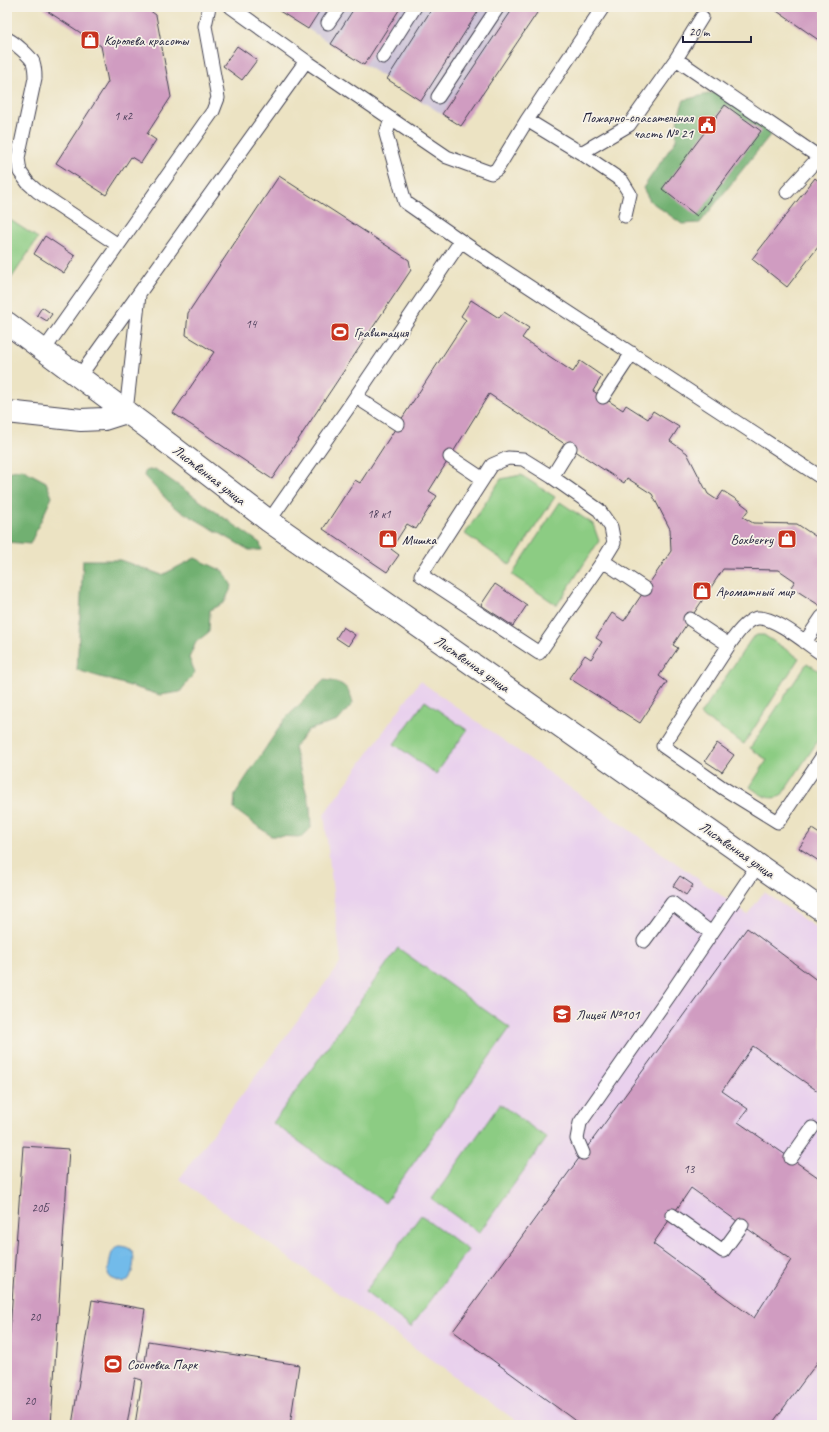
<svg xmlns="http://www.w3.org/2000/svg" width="829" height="1432" font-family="Caveat,sans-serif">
<rect width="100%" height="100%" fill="#f7f3e8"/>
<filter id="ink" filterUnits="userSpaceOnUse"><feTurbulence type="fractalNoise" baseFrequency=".025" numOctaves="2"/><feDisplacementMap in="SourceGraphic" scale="8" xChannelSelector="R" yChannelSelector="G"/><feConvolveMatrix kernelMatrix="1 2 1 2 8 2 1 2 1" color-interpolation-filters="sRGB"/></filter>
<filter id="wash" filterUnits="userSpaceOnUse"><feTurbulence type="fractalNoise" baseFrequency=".012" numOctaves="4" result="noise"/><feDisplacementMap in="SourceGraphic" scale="16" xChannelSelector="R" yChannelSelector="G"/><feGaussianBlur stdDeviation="0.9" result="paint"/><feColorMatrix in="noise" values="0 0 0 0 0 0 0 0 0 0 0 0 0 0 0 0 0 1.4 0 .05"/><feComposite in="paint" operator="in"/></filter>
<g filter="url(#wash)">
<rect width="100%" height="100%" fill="#ece3c3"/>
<path fill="#e9d1ed" d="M420,681l312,222 15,12 17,-23 58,40v493h-300l-343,-246 162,-217 -17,-148z"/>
<path fill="#c9bfd7" d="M273,7h268l-80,119z"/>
<path fill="#8ccc83" stroke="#57775f" d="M7,218l31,20 -31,47z
M521,475l34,22 -45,68 -45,-31 36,-55z
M560,502l33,22 6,17 -42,64 -45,-30z
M757,635h7l35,23 -55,86 -44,-29 52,-77z
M807,663l15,10v62l-41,61c-14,5 -19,-1 -31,-9l17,-27 -17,-12z
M425,701l42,29 -31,44 -42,-30z
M398,948l112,80 -125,175 -112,-80z
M500,1104l47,34 -68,95 -47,-34z
M421,1215l47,35 -57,77 -46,-35z"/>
<path fill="#71b071" stroke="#4a6956" d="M728,89l39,28 3,18 -70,88 -18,1 -32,-23 -7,-13 33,-48 2,-24 6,-16z
M22,469l24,13 6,15 -22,47 -23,-2v-70z
M155,469l105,74 2,7h-13l-75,-43 -30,-31 1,-5z
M195,558l28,13 9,15 -8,17 -14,7 -1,22 -13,10 -7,16 6,14 -15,20 -20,3 -83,-25 6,-110h37l42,15z
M324,680c17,2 25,5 29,23l-15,18 -30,9 -14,18 16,58 1,22 -9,9 -31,-1 -37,-27 1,-15 50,-75z"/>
<path fill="#72bbea" stroke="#4a6e92" d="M119,1246c6,0 12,2 14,7 2,6 0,18 -3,24 -1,3 -4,4 -7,6l-12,-5 -3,-4c2,-11 1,-24 11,-28z"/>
<g id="blocks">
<path fill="#d09cc1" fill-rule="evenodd" d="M46,7h99l11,8 15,82 -24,37 9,6 -15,23 -10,-6 -25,38 -50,-32 52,-81 -7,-36 -57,-37z
M273,7h49l-14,22z
M355,7h46l-37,58 -33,-21z
M433,7h48l-60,94 -34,-22z
M514,7h27l-80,119 -19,-12z
M771,7h51v35l-2,-1z
M237,46l20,14 -15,20 -19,-14z
M725,105l36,26 -64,85 -35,-27z
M279,176l130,84 2,10 -139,209 -99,-66 41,-61 -28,-17 2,-22z
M815,178l7,6v58l-35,45 -35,-28z
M45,236l30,20 -11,17 -30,-19z
M471,300l28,18 5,-6 25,16 -7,10 51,34 7,-11 22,15 -9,15 30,19 3,-5 22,14 5,-8 26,16 -9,14 17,12 21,41 9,6 6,-9 14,9 12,9 -6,8 10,6 44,1 21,14 4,-6v75l-31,-20 4,-6 -16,-11 -56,-1 -50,76 5,3 -19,28 8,6 -27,41 -71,-45 16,-23 6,4 11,-17 -6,-4 16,-25 12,8 47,-70 -1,-22 -18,-35 -25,-16 -3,5 -135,-89 -60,97 8,5 -21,33 -9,-5 -16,25 8,6 -12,17 -64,-43 32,-49 5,3 106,-163 -5,-4z
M42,307l10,7 -5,7 -10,-6z
M495,584l32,21 -14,21 -32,-21z
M343,627l12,8 -7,11 -12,-8z
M717,743l17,12 -12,17 -17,-11z
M812,829l9,6 1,-3v31l-23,-15z
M680,876l13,9 -7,10 -13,-9z
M747,928l75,56v110l-69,-48 -31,45 26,18 -10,13 84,58v176l-51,69h-190l-128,-94zM691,1188l100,72 -37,58 -101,-74z
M23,1146l46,3 -18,276h-44v-52z
M92,1300l53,9 -8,51 8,2 3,-21 151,24 -9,60h-155l7,-45 -7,-2 -8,47h-55z"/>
</g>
</g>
<g filter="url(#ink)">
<use href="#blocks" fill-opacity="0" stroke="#403f4f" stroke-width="1"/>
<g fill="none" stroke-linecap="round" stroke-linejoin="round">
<g stroke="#403f4f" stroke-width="15">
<path id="service" d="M231,7l75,54 141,96 44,16 6,-4 30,-49 76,-113
M328,23l11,-16
M7,39c7,3 23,17 26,23 2,6 2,10 2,16l-17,80 2,14 8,11 9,8 81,54
M383,57l32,-50
M676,59l143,98 3,-1
M438,97l60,-90
M527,120l54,33 48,-28 47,-66 26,-42
M581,153l41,28 8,13 -5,22
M787,192l32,-35
M461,241l35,24 326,213
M44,350l169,-239 5,-13 -13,-72 4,-19
M79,377l227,-316
M356,397l42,27
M603,397l29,-44
M126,412l13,-117
M450,457l33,22 9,-14 16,-7 15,1 29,18 47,33 12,17 3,16 -11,18 42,28
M552,477l18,-29
M483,479l-62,96 118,78 64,-92
M269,521l79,-113 113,-167 -56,-39 -19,-68 5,-15
M690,619l39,26c6,-9 18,-26 29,-27 18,-1 49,26 64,36
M805,642l17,-25
M729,645l-66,101 60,42 55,34 44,-65
M644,941l28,-38 39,30
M583,1153l-6,-14 3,-16 89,-127 89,-131
M791,1158l21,-30
M672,1215l51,36 19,-26"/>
</g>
<g stroke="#403f4f" stroke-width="24">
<path id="minor" d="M7,323l141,105 121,93 553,389
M7,412l74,8 23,-1 22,-7"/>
</g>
<use href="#service" stroke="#fff" stroke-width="13"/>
<use href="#minor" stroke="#fff" stroke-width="22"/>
</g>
</g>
<defs>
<g id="shop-square" transform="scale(1)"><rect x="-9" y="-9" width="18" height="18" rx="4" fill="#c8321e" stroke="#f7f3e8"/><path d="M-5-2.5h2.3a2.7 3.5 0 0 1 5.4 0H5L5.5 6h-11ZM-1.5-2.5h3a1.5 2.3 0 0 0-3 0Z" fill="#fff"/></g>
<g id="civic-square" transform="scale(1)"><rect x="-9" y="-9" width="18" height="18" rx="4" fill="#c8321e" stroke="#f7f3e8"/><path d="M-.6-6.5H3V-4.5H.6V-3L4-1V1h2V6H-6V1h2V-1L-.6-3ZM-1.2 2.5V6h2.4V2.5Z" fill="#fff"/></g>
<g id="stadium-square" transform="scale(1)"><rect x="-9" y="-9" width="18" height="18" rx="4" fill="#c8321e" stroke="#f7f3e8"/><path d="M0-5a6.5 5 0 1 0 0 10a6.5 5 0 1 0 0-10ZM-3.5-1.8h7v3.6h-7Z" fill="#fff"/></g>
<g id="school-square" transform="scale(1)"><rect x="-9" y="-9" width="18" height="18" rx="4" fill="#c8321e" stroke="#f7f3e8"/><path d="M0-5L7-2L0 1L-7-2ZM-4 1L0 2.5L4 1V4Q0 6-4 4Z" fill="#fff"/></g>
</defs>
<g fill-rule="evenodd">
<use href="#shop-square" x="90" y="40"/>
<use href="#civic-square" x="707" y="125"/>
<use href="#stadium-square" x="340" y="332"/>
<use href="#shop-square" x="388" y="539"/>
<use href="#shop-square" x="787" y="539"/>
<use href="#shop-square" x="702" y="591"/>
<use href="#school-square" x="562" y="1014"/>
<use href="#stadium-square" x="113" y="1364"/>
</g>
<g text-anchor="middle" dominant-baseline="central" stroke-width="3.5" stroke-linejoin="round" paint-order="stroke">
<g font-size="12" fill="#4e405c">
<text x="123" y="116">1 к2</text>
<text x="251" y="324">14</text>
<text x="379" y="514">18 к1</text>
<text x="689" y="1169">13</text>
<text x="40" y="1208">20Б</text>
<text x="35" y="1317">20</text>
<text x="30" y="1401">20</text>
</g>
<g font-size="14" fill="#22223b" stroke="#f7f3e8" text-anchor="start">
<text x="104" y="40">Королева красоты</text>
<text x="693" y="117" text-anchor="end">Пожарно-спасательная<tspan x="693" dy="16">часть № 21</tspan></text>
<text x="354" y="332">Гравитация</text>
<text x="402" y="539">Мишка</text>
<text x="773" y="539" text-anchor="end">Boxberry</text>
<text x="716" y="591">Ароматный мир</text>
<text x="576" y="1014">Лицей №101</text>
<text x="127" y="1364">Сосновка Парк</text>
</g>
<g font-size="14" fill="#22223b" stroke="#f7f3e8">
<text transform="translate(209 475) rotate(38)">Лиственная улица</text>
<text transform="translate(472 664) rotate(35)">Лиственная улица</text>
<text transform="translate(737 850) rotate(35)">Лиственная улица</text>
</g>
</g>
<rect width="829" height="1432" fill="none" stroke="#f7f3e8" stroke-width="24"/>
<path d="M683 36v6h68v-6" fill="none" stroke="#22223b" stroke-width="2"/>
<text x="689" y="36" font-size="12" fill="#22223b" stroke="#f7f3e8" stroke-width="3" paint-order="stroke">20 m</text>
</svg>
